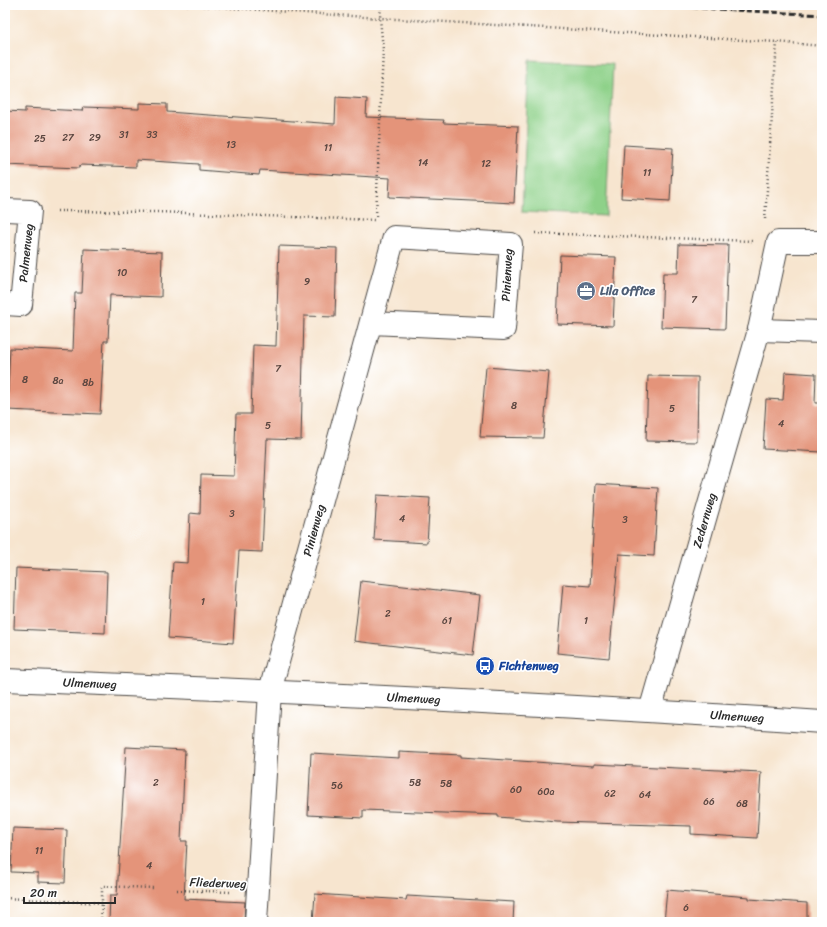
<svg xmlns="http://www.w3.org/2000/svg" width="827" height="927" font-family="Sriracha,sans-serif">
<rect width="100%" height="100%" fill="#fff"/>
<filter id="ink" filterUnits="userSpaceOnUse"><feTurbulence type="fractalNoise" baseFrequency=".025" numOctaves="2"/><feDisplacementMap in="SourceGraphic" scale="8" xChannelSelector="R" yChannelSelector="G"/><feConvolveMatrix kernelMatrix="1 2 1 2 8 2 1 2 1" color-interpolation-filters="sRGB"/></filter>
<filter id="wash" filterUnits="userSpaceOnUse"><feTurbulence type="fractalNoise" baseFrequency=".012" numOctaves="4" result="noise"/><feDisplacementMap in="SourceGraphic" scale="16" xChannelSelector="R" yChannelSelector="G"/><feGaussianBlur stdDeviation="0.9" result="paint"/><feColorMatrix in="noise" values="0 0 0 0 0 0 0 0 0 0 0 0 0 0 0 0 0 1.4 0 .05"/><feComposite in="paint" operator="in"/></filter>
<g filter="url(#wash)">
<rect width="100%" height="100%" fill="#f7e5cf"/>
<path fill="#8ed189" stroke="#5c7e5a" d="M529,60l84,4 -7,152 -84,-4z"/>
<g id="blocks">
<path fill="#e4947a" d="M336,97l31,2 -1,18 78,3 -1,3 75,3 -4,77 -125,-6 1,-19 -130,-8 -1,5 -60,-5v-6l-63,-4v7l-56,-2 -1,3 -74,-3v-54l20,1v-4l57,3 1,-4 56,2v-6l28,1v8l168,12z
M624,145l49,3 -3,53 -49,-3z
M679,244l49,1 -3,84 -64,-2 2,-54h15z
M279,246l58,2 -2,69 -31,-1 -3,124 -34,-1 -5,113 -23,-1 -6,92 -65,-5 5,-76 15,1 2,-50 10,1 1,-39 33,1 2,-62h15l2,-69 23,1z
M84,249l78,3 -1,45 -51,-2 -2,46h-4l-4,73 -93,-4 3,-62 63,3 2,-58h7z
M560,255l56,2 -3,69 -56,-2z
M486,367l63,5 -6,66 -63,-1z
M785,372l31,2 -1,29h7v49l-59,-3 3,-50 17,1z
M648,376l50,1 -1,65 -51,-1z
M596,484l62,4 -4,68 -35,-2 -10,104 -52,-5 6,-69 27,2z
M377,495l53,3 -3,45 -53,-3z
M16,568l91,4 -2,61 -91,-4z
M361,581l119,14 -7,60 -119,-14z
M126,747l59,3 -4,91h6l-3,58 61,3 -1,20h-135l1,-27h7z
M399,752l62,3v2l133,9v-2l167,8 -4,66 -66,-4v-8l-134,-4 -59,-5v-2l-135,-5v8l-55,-3 3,-62 88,5z
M13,828l54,2 -2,53 -27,-1v-9l-27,-1z
M667,890l82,7v2l58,4v19h-143z
M315,894l91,6 1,-4 107,6 -1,20h-200z"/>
</g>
</g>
<g filter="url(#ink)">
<use href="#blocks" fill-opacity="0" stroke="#4a4744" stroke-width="1"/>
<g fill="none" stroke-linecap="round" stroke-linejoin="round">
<g stroke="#4a4744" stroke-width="24">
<g id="minor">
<path d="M5,210l25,1 -9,94 -16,-1"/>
<path d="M759,330l63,2"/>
<path id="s1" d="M650,711l109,-381 19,-88h44"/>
<path id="s2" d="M256,922l14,-231 124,-454 117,7 -7,85 -133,-6"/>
</g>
</g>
<g stroke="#4a4744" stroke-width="24">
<g id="tertiary">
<path id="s3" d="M5,680c272,11 545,24 817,42"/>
</g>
</g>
<path stroke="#4a4744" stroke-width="2.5" stroke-dasharray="1 3" stroke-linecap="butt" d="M187,5l193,13 397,24 45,4
M57,211l99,1 218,8
M376,216l7,-166 -3,-32 1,-13
M765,219l12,-177
M535,233l217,8
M177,890l54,2
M5,898l97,5v-17l51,2
M101,922l1,-19"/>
<use href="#minor" stroke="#fff" stroke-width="22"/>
<use href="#tertiary" stroke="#fff" stroke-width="22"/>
<path stroke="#2b2b2b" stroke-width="3" stroke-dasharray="6 3" stroke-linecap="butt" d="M647,5l175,10"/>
</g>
</g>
<defs>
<g id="office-disc" transform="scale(1)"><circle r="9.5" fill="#5c6f8a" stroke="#fff"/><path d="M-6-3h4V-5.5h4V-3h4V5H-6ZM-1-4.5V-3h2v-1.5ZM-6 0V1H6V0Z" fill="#fff"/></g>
<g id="bus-disc" transform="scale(1)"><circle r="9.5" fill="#1a4fb4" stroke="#fff"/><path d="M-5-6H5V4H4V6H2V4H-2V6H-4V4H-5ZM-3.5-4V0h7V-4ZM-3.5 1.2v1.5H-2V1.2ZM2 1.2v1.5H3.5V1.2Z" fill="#fff"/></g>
</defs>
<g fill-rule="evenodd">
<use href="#office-disc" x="586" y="291"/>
<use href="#bus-disc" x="485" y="666"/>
</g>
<g text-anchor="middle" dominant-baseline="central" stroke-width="3.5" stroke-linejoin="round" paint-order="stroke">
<g font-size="10" fill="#59453f">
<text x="124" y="135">31</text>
<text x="152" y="135">33</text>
<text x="68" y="138">27</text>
<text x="95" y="138">29</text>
<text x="40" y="139">25</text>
<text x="231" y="145">13</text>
<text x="328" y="148">11</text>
<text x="423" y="163">14</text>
<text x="486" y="164">12</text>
<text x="647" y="173">11</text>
<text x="122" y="273">10</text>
<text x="307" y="282">9</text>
<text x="694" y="300">7</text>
<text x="278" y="369">7</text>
<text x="25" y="380">8</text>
<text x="58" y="381">8a</text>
<text x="88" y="383">8b</text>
<text x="514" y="406">8</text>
<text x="672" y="409">5</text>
<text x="781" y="424">4</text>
<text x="268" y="426">5</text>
<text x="232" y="514">3</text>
<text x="402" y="519">4</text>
<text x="625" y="520">3</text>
<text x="203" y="602">1</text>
<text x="388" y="614">2</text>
<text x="447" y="621">61</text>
<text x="586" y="621">1</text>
<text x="156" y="783">2</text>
<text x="415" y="783">58</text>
<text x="446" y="784">58</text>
<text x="337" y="786">56</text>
<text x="516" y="790">60</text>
<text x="546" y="792">60a</text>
<text x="610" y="794">62</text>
<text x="645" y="795">64</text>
<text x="709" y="802">66</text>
<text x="742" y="804">68</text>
<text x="39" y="851">11</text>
<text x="149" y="866">4</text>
<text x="686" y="908">6</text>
</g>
<g font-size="12" fill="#2b2b2b" stroke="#fff">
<text transform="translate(26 253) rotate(-84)">Palmenweg</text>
<text transform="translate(507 275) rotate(-87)">Pinienweg</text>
<text stroke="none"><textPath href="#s1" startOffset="198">Zedernweg</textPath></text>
<text stroke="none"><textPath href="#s2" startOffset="398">Pinienweg</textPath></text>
<text stroke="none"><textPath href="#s3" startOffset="85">Ulmenweg</textPath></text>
<text stroke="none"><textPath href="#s3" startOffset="409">Ulmenweg</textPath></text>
<text stroke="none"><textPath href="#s3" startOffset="733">Ulmenweg</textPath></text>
<text transform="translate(218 883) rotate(2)">Fliederweg</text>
</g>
<g font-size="12" font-weight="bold" fill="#4e5e75" stroke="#fff" text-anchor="start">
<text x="600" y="291">Lila Office</text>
</g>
<g font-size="12" font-weight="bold" fill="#164399" stroke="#fff" text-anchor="start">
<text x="499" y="666">Fichtenweg</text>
</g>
</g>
<rect width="827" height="927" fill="none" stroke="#fff" stroke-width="20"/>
<path d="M24 897v6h91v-6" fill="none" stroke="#2b2b2b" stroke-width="2"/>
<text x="30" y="897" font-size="12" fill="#2b2b2b" stroke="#ffffff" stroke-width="3" paint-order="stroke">20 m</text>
</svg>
